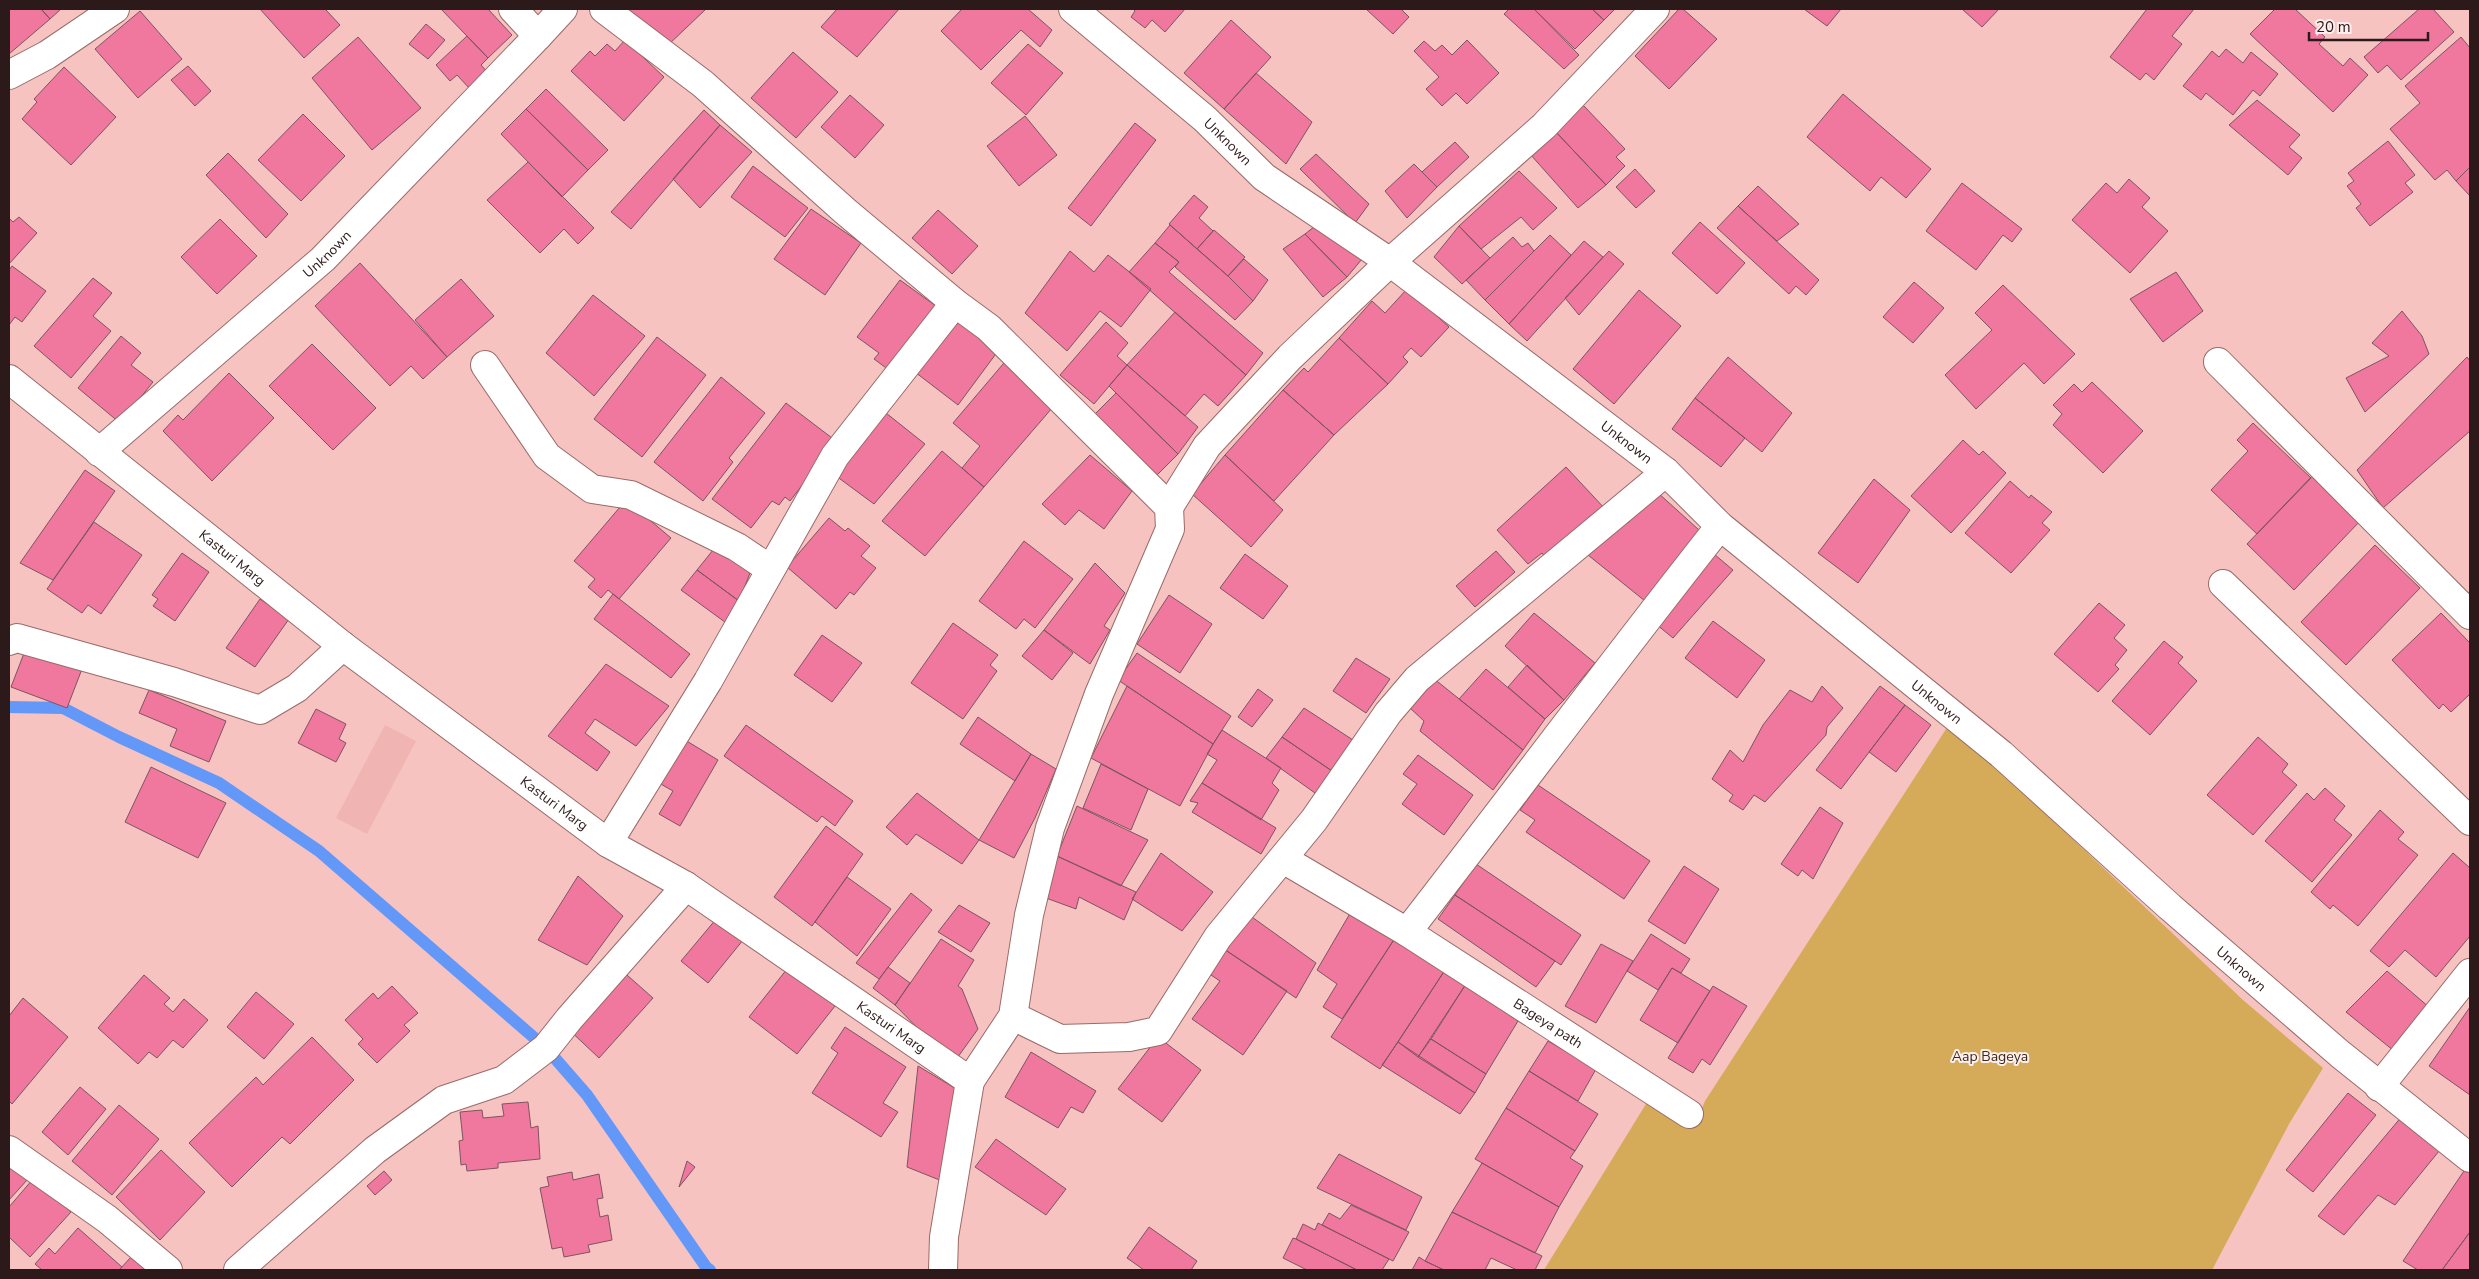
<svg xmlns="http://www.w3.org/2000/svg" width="2479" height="1279" font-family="'Nunito Sans',sans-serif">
<rect width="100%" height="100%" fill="#f6c3c1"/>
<path fill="#f0b5b2" d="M385,725l31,16 -49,93 -31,-16z"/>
<path fill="#d5aa58" d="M1950,723l293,277 80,68 -34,56 -77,146h-668l105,-171 47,23 9,-21z"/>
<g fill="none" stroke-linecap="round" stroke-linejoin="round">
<path stroke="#6498f8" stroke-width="12" d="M9,707l54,1 56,29 100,46 100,68 227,197 41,47 119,172 4,3"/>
</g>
<path fill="#f0779d" stroke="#7f5460" d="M9,9h32l9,10 -41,35z
M41,9h20l-11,10z
M260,9h65l15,16 -36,33z
M441,9h47l24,26 -24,23z
M613,9h93l-40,38z
M837,9h62l-42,48 -36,-30z
M962,9h66l24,21 -12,17 -19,-17 -40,40 -40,-39z
M1133,9h52l-20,23 -13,-12 -7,8 -14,-11 4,-6z
M1366,9h35l8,8 -16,17z
M1509,9h25l45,46 -15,14 -60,-55z
M1534,9h58l12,11 -29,29z
M1592,9h23l-11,11z
M1679,9h4l34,30 -48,50 -34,-33z
M1804,9h37l-14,17z
M1962,9h37l-17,18z
M2147,9h47l-22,27 10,8 -28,36 -8,-7 -6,7 -30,-23z
M2275,9h20l30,28 -6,7 24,22 7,-8 18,17 -35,37 -83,-78z
M2419,9h14l21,23 -53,48 -14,-15 -9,8 -14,-16z
M140,11l42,48 -44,39 -43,-49z
M1231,20l40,37 -47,52 -40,-36z
M426,24l19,16 -17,19 -19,-15z
M467,36l21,22 -7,7 7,8 -18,16 -13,-14 -7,6 -14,-16z
M358,37l63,71 -49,42 -60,-72z
M2461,37l9,11v119l-14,14 -9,-11 -12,10 -45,-51 30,-26 -15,-17z
M625,40l39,37 -40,44 -53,-50 19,-20 5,5 12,-12 8,7z
M1467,40l32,33 -32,31 -11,-11 -14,13 -16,-17 13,-12 -25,-26 10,-10 11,10 7,-6 10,10z
M1028,44l35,29 -37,42 -35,-32z
M2226,49l17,14 8,-11 27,22 -18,22 -7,-6 -20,25 -27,-22 -5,7 -18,-14 29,-35 7,6z
M793,52l45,40 -42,46 -45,-40z
M188,66l23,25 -16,15 -24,-26z
M64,67l52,50 -45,48 -49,-46 15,-17 -3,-3z
M1256,73l56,49 -26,42 -62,-55z
M546,89l62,61 -20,20 -62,-61z
M1843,94l88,75 -25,29 -25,-21 -11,14 -63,-54z
M850,95l34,30 -29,33 -34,-31z
M2257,100l43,35 -11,12 13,11 -14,17 -59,-50z
M1583,105l42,44 -9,8 9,9 -19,19 -51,-54z
M526,109l62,61 -26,27 -61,-63z
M704,110l16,15 -89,104 -20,-17z
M303,114l42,42 -44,45 -43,-41z
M1025,116l32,39 -38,31 -32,-40z
M1135,123l21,17 -65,86 -23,-18z
M720,125l32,27 -52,56 -27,-29z
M1555,131l51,54 -28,23 -48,-54z
M2388,141l27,34 -10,8 8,9 -43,34 -14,-18 5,-4 -14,-18 7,-5 -6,-8z
M1455,142l14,15 -32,30 -15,-15z
M228,153l60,61 -22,24 -60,-63z
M1316,154l53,50 -14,19 -55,-54z
M528,162l66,66 -16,16 -14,-15 -24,24 -53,-53z
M1414,164l23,23 -30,31 -22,-27z
M753,166l55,42 -23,29 -54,-40z
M2470,167v29l-14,-15z
M1635,169l20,22 -19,17 -20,-21z
M1519,171l38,37 -24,22 -12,-13 -40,32 -22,-23z
M2129,179l21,19 -8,9 26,24 -38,42 -58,-53 34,-37 11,10z
M1962,183l60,46 -10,13 -9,-7 -27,35 -50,-39z
M1758,186l41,38 -22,17 -39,-35z
M1194,195l14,12 -9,11 14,13 -16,18 -28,-25z
M1738,206l81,74 -13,15 -10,-9 -7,8 -72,-66z
M811,209l50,34 -36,52 -51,-36z
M938,210l40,36 -26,28 -40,-36z
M19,217l18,16 -28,31v-46l4,4z
M220,219l37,37 -40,38 -36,-37z
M1324,219l38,40 -15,18 -42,-43z
M1700,222l45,41 -28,31 -45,-41z
M1170,225l58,51 25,25 -18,19 -60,-53 4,-5 -24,-19z
M1459,226l31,32 -28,26 -28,-27z
M1214,230l31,27 -17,19 -31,-27z
M1305,234l42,43 -24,20 -40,-48z
M1550,235l21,20 -62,69 -24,-24z
M1513,237l9,10 6,-4 6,8 -49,49 -19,-20z
M1584,241l19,16 -76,84 -18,-17z
M1155,243l24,19 -10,10 94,81 -17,22 -117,-103z
M1070,251l24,21 14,-17 43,34 -30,38 -21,-16 -33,40 -42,-38z
M1609,251l15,13 -45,51 -14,-17z
M1244,259l24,21 -15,21 -25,-25z
M360,263l87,94 -24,22 -12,-13 -21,20 -75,-80z
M12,266l34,25 -24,31 -7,-5 -6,8v-55z
M2176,272l27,39 -40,31 -33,-43z
M93,278l19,15 -19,23 18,15 -40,47 -37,-32z
M461,279l33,37 -47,41 -32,-37z
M900,280l40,29 -47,64 -19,-14 5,-6 -22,-16z
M1914,282l30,26 -31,35 -30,-26z
M2003,285l72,69 -31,30 -20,-21 -48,46 -31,-34 47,-45 -17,-17z
M1407,289l42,38 -28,30 -10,-9 -8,9 5,5 -20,22 -49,-46 33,-37 13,12z
M1639,290l42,36 -67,78 -41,-35z
M593,295l52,41 -51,60 -48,-43z
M2402,311l20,25 7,18 -64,58 -19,-34 43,-22 -17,-13z
M1175,312l71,63 -28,31 -14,-12 -19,22 -58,-51z
M951,316l47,35 -40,54 -47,-36z
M1106,322l22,21 -11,13 10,9 -33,39 -34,-29z
M121,336l20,17 -10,12 22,17 -33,41 -42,-35z
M657,337l49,38 -64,82 -48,-38z
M1339,338l49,46 -54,51 -51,-45 21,-22 4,4z
M312,344l64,64 -43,42 -64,-64z
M1009,357l50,43 -75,87 -22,-19 18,-22 -27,-23z
M1728,357l64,56 -30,39 -67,-54z
M2467,357l3,4v70l-87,77 -26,-38z
M1127,365l71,62 -20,27 -69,-68z
M229,373l45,45 -62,63 -49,-50 15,-16 5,5z
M721,377l44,36 -36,45 4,4 -30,39 -49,-39z
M2092,382l51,49 -40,42 -50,-48 9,-11 -9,-9 21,-21 8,8z
M1283,390l51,45 -60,66 -49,-46z
M1116,393l62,61 -23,23 -62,-61z
M1695,398l50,40 -24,29 -49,-38z
M786,403l50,38 -46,60 -5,-4 -6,8 -7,-4 -21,27 -39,-29z
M881,409l44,35 -51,60 -42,-31z
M2253,423l58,55 -54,56 -46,-44 37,-39 -11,-11z
M1963,440l16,15 4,-4 23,22 -55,60 -40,-37z
M942,451l42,36 -59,69 -43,-35z
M1090,455l42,36 -28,38 -25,-19 -14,15 -23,-21z
M1225,455l58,55 -32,37 -59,-53z
M1566,467l40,43 -57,52 -7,-9 -14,11 -31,-34z
M85,470l30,21 -62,89 -33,-17z
M2315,473l47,46 -68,71 -47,-46z
M1874,479l36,31 -52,73 -40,-30z
M2010,481l19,17 2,-3 21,17 -10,11 8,7 -39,43 -46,-40z
M1657,492l42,38 -54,71 -57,-46 34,-37 6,5z
M626,500l45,38 -52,61 -11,-9 -7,8 -13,-11 7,-8 -21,-18z
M829,518l16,13 3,-3 22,18 -9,10 15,12 -22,27 -4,-3 -14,17 -49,-42z
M94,522l48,33 -41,59 -13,-9 -6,8 -35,-24z
M1024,541l49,38 -38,49 -11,-9 -8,10 -37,-28z
M717,545l35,23 -13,33 -42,-31z
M2375,545l45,43 -74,77 -45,-43z
M1496,551l19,21 -40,35 -19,-21z
M182,553l27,19 -34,49 -22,-15 5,-7 -6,-4z
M1245,554l43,32 -25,33 -43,-31z
M1714,554l19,16 -60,68 -17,-14z
M1095,563l30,30 -21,33 6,4 -20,34 -46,-34z
M697,570l42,31 -10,24 -48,-35z
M613,594l77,60 -19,24 -77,-59z
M1169,595l43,29 -32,49 -43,-29z
M260,599l29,20 -34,48 -29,-19z
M2099,603l26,22 -11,13 13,12 -12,15 4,4 -21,23 -44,-38z
M1534,613l61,50 -31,37 -59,-54z
M2441,613l29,30v51l-19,18 -8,-8 -4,5 -47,-49z
M1713,621l52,39 -28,38 -52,-40z
M953,623l45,32 -8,10 7,6 -34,48 -52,-36z
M1044,630l29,23 -21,27 -30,-24z
M822,635l40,28 -30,39 -38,-27z
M2164,641l19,16 -5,6 19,18 -47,54 -38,-34z
M26,648l56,21 -15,39 -56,-21z
M1137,653l94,63 -18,28 -95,-64z
M1356,658l34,21 -24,34 -33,-22z
M606,664l63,42 -33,40 -41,-27 -10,14 25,19 -13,19 -49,-35z
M1527,665l37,35 -19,19 -37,-32z
M1486,669l59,50 -22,31 -64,-51z
M1433,678l90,72 -30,40 -73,-59 4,-10 -14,-13z
M1127,686l86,58 -33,62 -89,-48z
M1822,686l21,22 -16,19 -1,8 -61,67 -11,-7 -11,15 -14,-9 4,-6 -21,-16 18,-29 13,12 20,-37 27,-35 22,12z
M1880,686l25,19 -64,84 -25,-19z
M1258,689l15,11 -21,27 -14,-10z
M149,690l77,31 -17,41 -39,-16 7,-17 -38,-16z
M1905,705l26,20 -35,47 -27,-20z
M1304,708l49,32 -21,31 -50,-34z
M316,709l30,15 -7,15 7,4 -10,19 -38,-19z
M978,717l53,37 -16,27 -55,-37z
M746,725l107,76 -18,25 -13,-10 -5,6 -93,-66z
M1222,730l59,38 -9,15 7,7 -18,30 -59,-37 15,-23 -10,-6z
M1282,737l56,38 -16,23 -56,-40z
M2258,737l30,27 -6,8 15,13 -44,50 -46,-40z
M685,740l33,20 -38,66 -21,-12 14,-23 -14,-8z
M1031,754l25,15 -21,49 -21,40 -35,-18z
M1418,755l55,40 -29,40 -42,-31 15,-20 -14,-10z
M1101,764l47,25 -17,41 -48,-22z
M151,767l75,36 -28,55 -73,-36z
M1202,783l74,45 -15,26 -69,-42 6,-9 -8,-2z
M1538,785l112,76 -26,38 -98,-67 9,-12 -15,-10z
M2325,788l20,18 -11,14 18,15 -40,47 -47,-41 42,-48 7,7z
M917,793l62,47 -17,24 -46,-30 -9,11 -21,-18z
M1077,806l71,34 -27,46 -64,-30z
M1820,807l23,16 -30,56 -11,-9 -4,6 -17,-12z
M2380,810l24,22 -6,7 20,16 -60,71 -25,-21 -3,4 -19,-17z
M826,826l37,28 -51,72 -38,-29z
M1161,853l52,39 -31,39 -50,-32z
M2453,853l17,15v68l-34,41 -31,-27 -16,17 -19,-16z
M1057,856l79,36 -12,28 -45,-23 -3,12 -30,-11z
M1476,864l105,71 -20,30 -106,-70z
M1684,866l35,23 -34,55 -37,-23z
M578,876l45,40 -36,49 -49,-25z
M847,877l44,32 -34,47 -42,-34z
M911,893l21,17 -53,69 -23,-16z
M1455,895l100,66 -19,26 -98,-68z
M959,905l31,18 -19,29 -33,-20z
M1352,910l45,25 -55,84 -19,-12 14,-23 -20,-14z
M722,912l26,22 -40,49 -27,-22z
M1245,912l71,51 -20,35 -75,-51z
M1651,934l39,25 -9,14 -9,-5 -14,22 -31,-19z
M1397,935l48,35 -65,99 -49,-32z
M941,939l33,21 -16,26 4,3 16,40 -23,32 -23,-18 -37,-38z
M1601,944l32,17 -37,62 -31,-17z
M1221,947l66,44 -44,64 -51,-36 28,-38 -15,-10z
M791,964l48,37 -42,53 -48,-37z
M888,967l22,16 -15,22 -22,-17z
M619,968l34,30 -54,60 -33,-31z
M1672,968l38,23 -32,52 -38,-23z
M1445,970l21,14 -48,73 -20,-15z
M2387,971l43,37 -36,43 -48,-39z
M144,975l26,23 -6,6 9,8 11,-13 24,21 -25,28 -10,-8 -16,18 -8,-6 -11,12 -40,-36z
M1466,984l52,37 -32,53 -55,-35z
M392,986l26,27 -14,12 6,6 -33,32 -19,-19 5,-5 -18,-19 28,-27 5,6z
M1713,986l34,20 -37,59 -8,-6 -9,14 -25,-15z
M256,992l38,32 -30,35 -37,-32z
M23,998l45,39 -56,67 -3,-3v-85z
M2470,1007v88l-41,-29z
M845,1027l61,40 -23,36 15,9 -17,25 -69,-44 26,-40 -7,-5z
M312,1037l42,43 -64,64 -8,-7 -50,50 -43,-44 67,-66 7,8z
M1158,1037l43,33 -39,52 -44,-33z
M1431,1039l55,35 -11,19 -57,-36z
M1548,1041l48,28 -18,32 -49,-30z
M1398,1042l77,51 -15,21 -78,-49z
M1031,1052l65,39 -13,22 -12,-6 -13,21 -53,-31z
M918,1066l40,24 -11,93 -40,-16z
M1529,1071l69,43 -23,37 -69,-43z
M80,1087l26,22 -38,46 -26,-23z
M2348,1093l28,22 -63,77 -27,-22z
M528,1102l3,26 7,-2 2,33 -42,4v5l-31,3 -1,-7 -5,1 -2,-24 4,-1 -3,-28 22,-2 1,8 21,-2 -2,-12z
M119,1105l40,34 -47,56 -40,-34z
M1506,1108l69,43 -5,7 13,8 -24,41 -84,-48z
M2403,1115l41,30 -49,60 -17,-10 -34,40 -26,-19z
M996,1139l70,50 -20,26 -71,-48z
M161,1150l44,42 -45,48 -44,-43z
M1339,1154l83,43 -16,33 -89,-42z
M687,1161l8,6 -16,20z
M1482,1163l77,44 -24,46 -83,-41z
M9,1166l19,13 -19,21z
M2466,1168l4,4v60l-28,38h-24l-15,-9z
M384,1171l8,9 -17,15 -8,-9z
M572,1172l1,8 26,-6 4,24 -6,1 3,18 8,-2 4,25 -24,5 2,7 -26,5 -2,-10 -10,2 -12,-61 9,-2 -2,-9z
M33,1179l38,33 -41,45 -21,-20v-30z
M1351,1205l58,27 -16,29 -71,-36 7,-12 11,6z
M1452,1212l90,44 -7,14h-18l-26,-12 -6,12h-41l-19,-9z
M1318,1223l71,36 -7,11h-25l-61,-31 7,-15 12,6z
M1149,1227l48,34 -6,9h-47l-17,-12z
M78,1228l44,39 -3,3h-77l-7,-6 14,-16 6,6z
M2470,1232v38h-28z
M1293,1238l3,1 61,31h-50l-24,-12z
M132,1256l17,14h-30z
M1419,1257l6,4 19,9h-32z"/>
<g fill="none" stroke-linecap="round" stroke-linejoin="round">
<g stroke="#986b68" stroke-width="30">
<g id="street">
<path d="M604,9l99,75 142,127 110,92 34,25 180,179 1,22 -71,165 -49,134 -21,87 -16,101 -43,65"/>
<path id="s1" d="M1073,9l132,110 59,58 126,85 -100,95 -83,89 -38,61"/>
<path id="s2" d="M1655,9l-111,117 -154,136 276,210 54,54 281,228 169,153 170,147 130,104"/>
<path d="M538,36l25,-27"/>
<path d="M9,75l38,-20 68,-46"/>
<path d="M2218,362l252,253"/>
<path d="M485,365l62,91 45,33 39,6 106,52 33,22"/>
<path id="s3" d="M9,379l334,267 265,197 78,43 284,195 -26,156 -1,33"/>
<path id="s4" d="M99,452l224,-193 215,-223 -25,-27"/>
<path d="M2223,584l247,237"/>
<path d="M9,641l8,-3 157,44 86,28 37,-22 46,-42"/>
<path d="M608,843l100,-162 127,-225 120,-153"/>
<path d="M1283,859l124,73c105,-135 207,-272 313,-406"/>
<path id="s5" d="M1407,932l282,182"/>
<path d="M1013,1016l47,23 69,-2 29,-6 60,-94 96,-117 74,-107 29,-34 249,-207"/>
<path d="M2379,1087l91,-114"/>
<path d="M9,1150l98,69 61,51"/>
<path d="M238,1270l137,-120 69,-50 60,-20 42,-32 23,-29 117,-133"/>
</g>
</g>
<use href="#street" stroke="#fff" stroke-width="28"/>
</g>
<g text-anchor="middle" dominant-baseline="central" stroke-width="4" stroke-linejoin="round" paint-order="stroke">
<g font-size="14" fill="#2c1919" stroke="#ffeeed">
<text stroke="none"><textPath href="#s1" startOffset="204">Unknown</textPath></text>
<text stroke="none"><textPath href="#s4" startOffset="302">Unknown</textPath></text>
<text stroke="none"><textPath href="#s2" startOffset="664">Unknown</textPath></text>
<text stroke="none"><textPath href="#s3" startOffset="286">Kasturi Marg</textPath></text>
<text stroke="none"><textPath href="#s2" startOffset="1069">Unknown</textPath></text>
<text stroke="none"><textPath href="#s3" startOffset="691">Kasturi Marg</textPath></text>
<text stroke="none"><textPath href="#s2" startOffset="1474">Unknown</textPath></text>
<text stroke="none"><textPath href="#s5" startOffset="168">Bageya path</textPath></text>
<text stroke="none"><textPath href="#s3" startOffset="1096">Kasturi Marg</textPath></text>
</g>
<g font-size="14" fill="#382d19" stroke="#ffeeed">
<text x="1990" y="1056">Aap Bageya</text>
</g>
</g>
<rect width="2479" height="1279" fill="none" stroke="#2c1919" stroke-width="20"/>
<path d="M2309 32v8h119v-8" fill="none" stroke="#2c1919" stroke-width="2.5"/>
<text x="2316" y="32" font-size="15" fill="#2c1919" stroke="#ffeeed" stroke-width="4" paint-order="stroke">20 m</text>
</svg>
